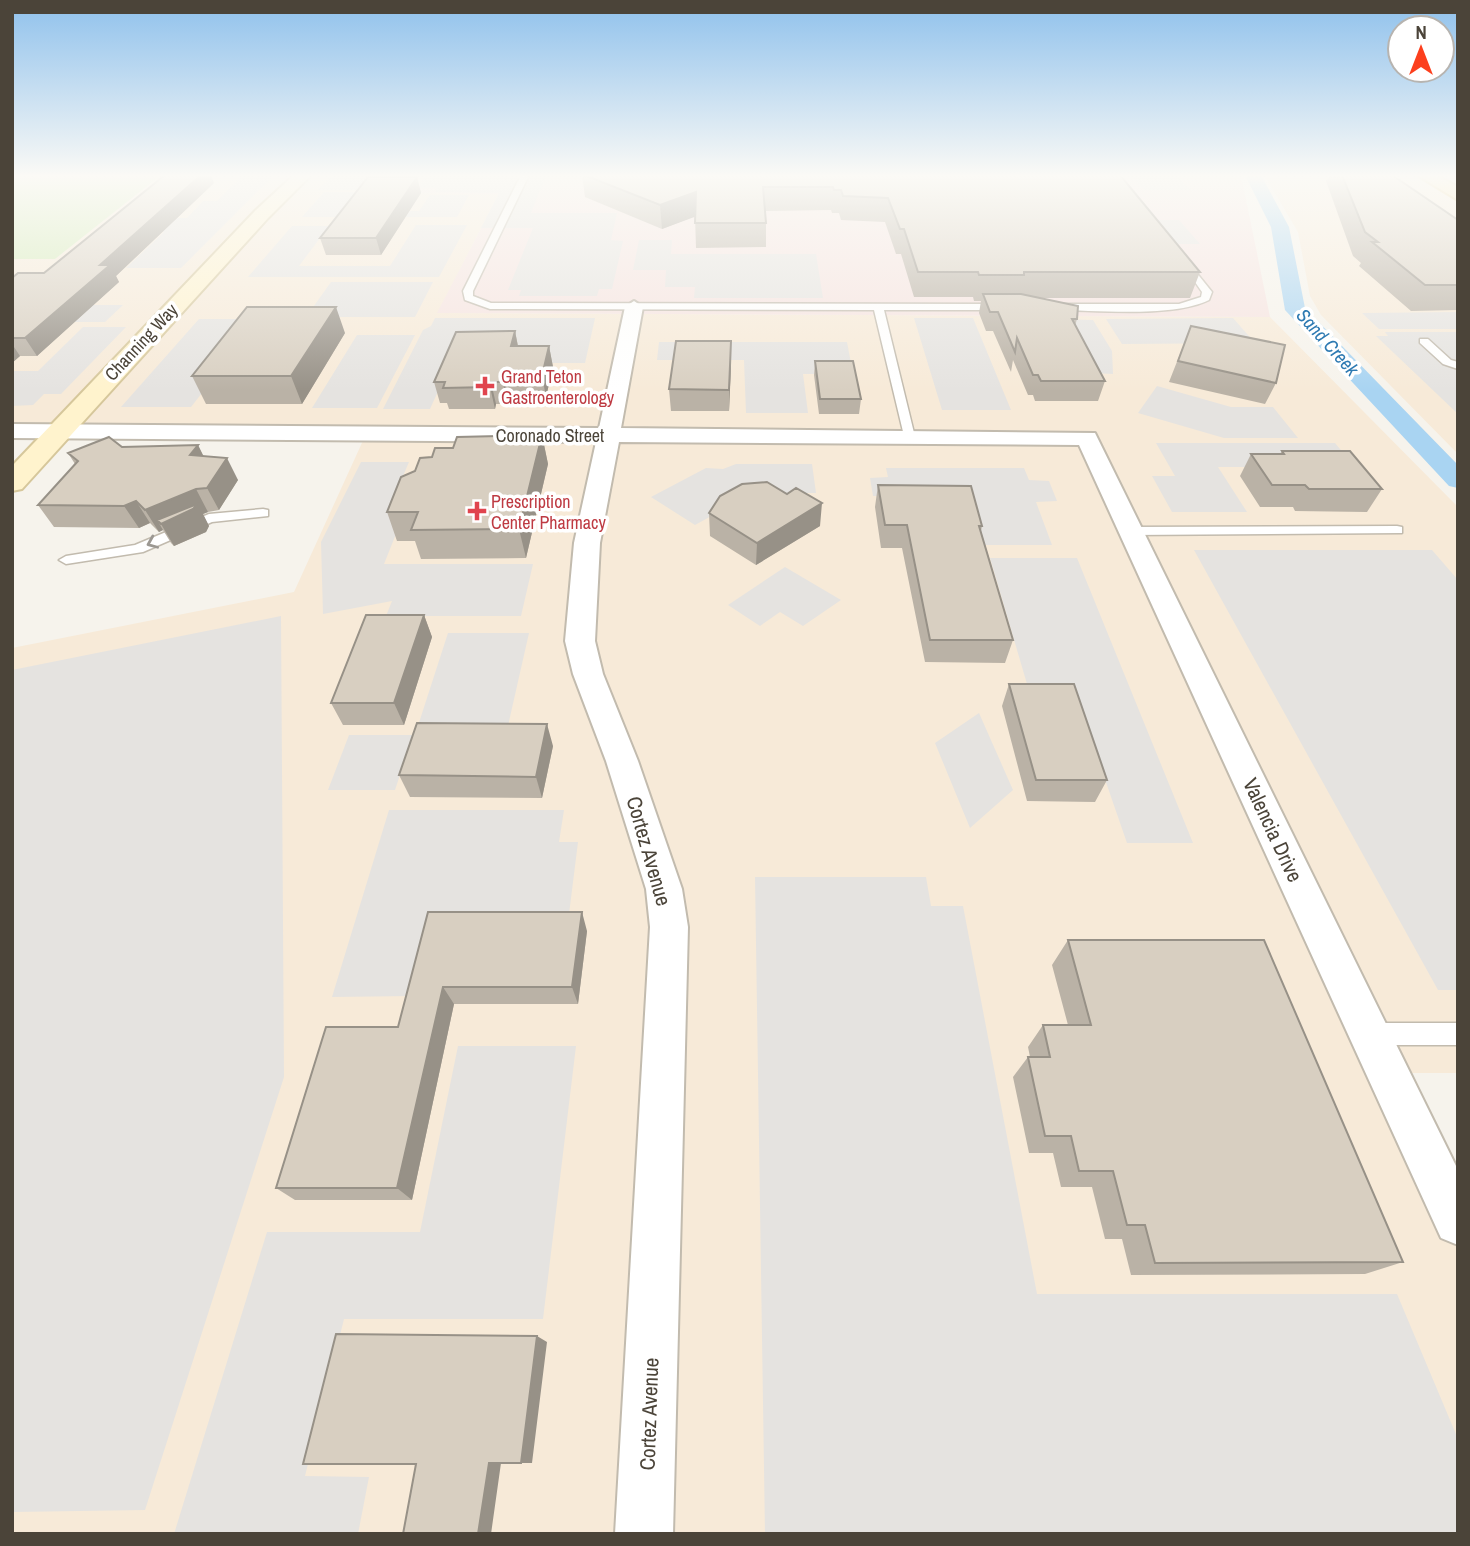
<svg xmlns="http://www.w3.org/2000/svg" width="1470" height="1546" font-family="'Archivo Narrow',sans-serif">
<rect width="100%" height="100%" fill="#f6f3ec"/>
<path fill="#f7ead8" d="M161,175h265l-13,17 86,1 -61,120 832,4 188,190v566h-69l69,148v313h-1446v-886l282,-56 72,-158 -354,-3v-172h43z
M1264,175h194v279l-137,-139 -11,-19 -12,-64z"/>
<path fill="#f6e3e0" d="M426,175h815l29,142 -833,-4 62,-119 -86,-1z"/>
<path fill="#d2eab5" d="M12,175h149l-106,84h-43z"/>
<path fill="#e5e3e0" d="M243,175h31l-93,93h-55l38,-36h-60l17,-14h66l16,-17h14z
M332,175h42l-12,15h-44z
M427,175h308v4l-190,-1 -14,35h86l-6,27 12,1 -11,48h-13l-2,7h-78l2,-6h-13l25,-62h-52l18,-35 -64,-1 2,-4h-19z
M1130,175h46l15,15h-47z
M324,192h50l-14,19h59l11,-16h39l-12,22h-155z
M1145,220h34l21,24h-35z
M416,225h51l-28,52h-191l44,-51h37l-30,40h91z
M639,240h33l-1,14h145l7,44h-129l1,-11h-30l1,-17h-33z
M331,282h102l-18,35h-109z
M12,305h111l-18,17h-93z
M1458,312v17h-79l-17,-16z
M435,318h160l-10,45h-64l6,-18h-68l-29,64h-47l40,-79 8,-4z
M914,318h59l38,92h-69z
M1233,318l22,25 -133,1 -16,-25z
M199,319h61l-69,88h-70z
M1054,319l39,1 19,31 1,23 -21,-1z
M83,327h43l-65,67h-17l-11,11 -21,1v-35h26z
M1385,332h73v82l-82,-78h12z
M357,335h58l-38,73h-65z
M659,342h188l6,32h-50l5,39h-62l-2,-53h-87z
M1157,386l74,21h42l25,31h-74l-86,-25z
M1156,443h179l20,24h-137l29,45h-75l-20,-36h23z
M361,462h48l-9,21 10,16 -26,65h149l-12,52h-135l6,-15 -69,13 -2,-72z
M736,464h76l4,29h-63l-58,32 -44,-28 55,-29 17,1z
M886,468h138l5,12 20,1 8,20 -21,1 16,43h-67l-15,-48 -97,-1 -3,-18 18,-1z
M1194,550h238l26,30v410h-20z
M990,558h87l116,285h-66l-55,-159h-45z
M785,567l56,33 -38,26 -23,-14 -20,14 -32,-21z
M281,616l3,461 -139,433 -133,2v-842z
M448,633h81l-24,106h-93l-17,51h-67l21,-55h66z
M979,713l34,77 -43,38 -35,-85z
M389,810h175l-5,32h19l-9,72 -157,82 -80,1z
M755,877h171l5,29h32l74,388h360l61,145v95h-693z
M458,1046h118l-33,273h-199l-39,157 64,1 -11,57h-184l93,-302h153z"/>
<g fill="none" stroke-linecap="round" stroke-linejoin="round">
<path fill="#a9d4f2" fill-rule="evenodd" d="M1245,175h16l28,52 16,81 153,157v23l-9,-2 -164,-176 -14,-83z"/>
<g stroke="#c2bbae" stroke-width="3">
<path id="lane" d="M521,175h8l-56,116v5l18,7 511,1 5,3 -5,3h-118l31,127 -10,3 -31,-130 -384,-1 -25,-9 -2,-9z
M1183,256l29,36 -3,8c-36,18 -113,10 -155,10l-5,-3 5,-3h125l22,-7 1,-5 -23,-33z
M1420,339h8l23,21 7,2v7l-15,-5 -23,-21z
M263,509l5,1v6l-56,6 -69,30 -77,12 -7,-4 7,-4 69,-11 74,-31z
M1397,526l5,1v6l-271,2 -7,-4 7,-4z
M1369,1023h89v22h-89l-8,-4 -3,-7 3,-7z"/>
</g>
<g stroke="#c2bbae" stroke-width="4">
<path id="street" d="M634,301l9,6 -22,121 474,5 363,737v75l-17,-7 -362,-793 -460,-3 -19,101 -5,98 8,33 35,87 44,128 6,38 -15,607h-58l35,-607 -4,-38 -40,-128 -33,-87 -8,-33 9,-98 22,-101 -584,-4v-14l587,4 26,-121z"/>
</g>
<g stroke="#d6c79b" stroke-width="4">
<path id="secondary" d="M294,175h17l-43,43 -246,271 -10,2v-25l244,-256z"/>
</g>
<g stroke="#e6c16a" stroke-width="4">
<path id="primary" d="M1417,175h19l22,12v13z"/>
</g>
<use href="#lane" fill="#fff" fill-rule="evenodd"/>
<use href="#street" fill="#fff" fill-rule="evenodd"/>
<use href="#secondary" fill="#fff3cd" fill-rule="evenodd"/>
<use href="#primary" fill="#ffe39c" fill-rule="evenodd"/>
</g>
<path fill="#bab2a6" d="M582,175h538l80,97 -10,26h-152l39,21 -2,7 30,55 -7,20h-63l-2,-6h-5l-15,-35 -2,12 -18,-41h-7l-7,-18 2,-12h-7l-1,-4h-59l-13,-43h-5l-11,-32 -44,-2 -2,-7h-7l-1,-3 -66,1 1,12v24l-70,1 -1,-32 -33,13 -77,-32z
M1329,175h63l66,45v90l-47,1 -52,-45 2,-3 -8,-7 -27,-75z
M417,177l4,16 -40,62h-55l-6,-17z
M214,183l-98,93 3,6 -82,74h-17l-8,7v-85l32,-5z
M1191,326l85,57 -11,21 -96,-22z
M515,331l3,15h31l4,21 -7,30h-37l-2,7h-11l-1,5h-46l-2,-6h-7l-6,-21z
M345,333l-43,71h-96l-14,-28z
M815,361l46,38 -2,15h-40l-5,-39z
M731,362l-2,49h-58l-2,-22z
M542,435l6,29 -22,94 -105,1 -6,-18h-18l-10,-29 28,-41 17,-14 21,-9z
M198,445l5,11 35,24 -19,30 -11,2 -5,2 6,12 -3,6 -32,14 -3,-3 -8,-13 -4,2 -9,-9 -11,5 -85,-1 -16,-22 37,-41 -7,-11 54,-6z
M1282,451l100,38 -15,23 -72,-1 -2,-4h-33l-20,-31 11,-22h29z
M878,485l104,41 -1,5 32,109 -8,23 -80,-1 -23,-114h-21l-6,-41z
M787,494l33,32 -64,39 -46,-29 -1,-23z
M424,615l8,22 -28,88h-61l-12,-22z
M1009,684l98,96 -12,22 -68,-1 -25,-95z
M553,746l-11,52 -132,-1 -11,-22z
M428,912l159,19 -9,73h-124l-42,196h-117l-19,-12 122,-161z
M1068,940l335,322 -38,12 -234,1 -9,-36h-17l-13,-52h-31l-8,-34h-24l-16,-76 15,-20h2l-2,-10 15,-22h25l-16,-60z"/>
<path fill="#979187" d="M201,175h10l3,8 -98,93 3,6 -82,74 -12,-18 75,-73z
M417,177l4,16 -40,62 -5,-17z
M696,192l1,24 -35,13 -2,-24z
M336,307l9,26 -43,71 -11,-28z
M515,331l4,21 -8,-6z
M731,341v21l-2,49v-21z
M12,344l8,12 -8,7z
M549,346l4,21 -7,30 -4,-21z
M504,376l5,21 -2,7 -4,-22z
M491,382l5,22 -1,5 -5,-22z
M542,435l6,29 -22,94 -7,-29z
M198,445l11,22 -19,-12z
M227,458l11,22 -19,30 -12,-22z
M196,489l12,23 -5,2 6,12 -3,6 -32,14 -13,-22 -4,-4 6,10 -4,2 -14,-22z
M136,501l14,22 -11,5 -15,-22z
M822,503l-2,23 -64,39 1,-22z
M424,615l8,22 -28,88 -10,-22z
M547,724l6,22 -11,52 -6,-21z
M582,912l5,19 -9,73 -6,-17z
M443,987l11,17 -42,196 -15,-12z
M537,1336l10,6 -15,121h-11z
M489,1463h12l-10,71h-13z"/>
<path fill="#d8cfc1" stroke="#979187" stroke-width="2" d="M165,175h36l-101,90h10l-85,73h-13v-60l6,-5h26z
M584,175h536l80,97h-176v3h-45l-1,-3h-60l-14,-43h-4l-12,-31 -45,-2 -2,-6h-7l-1,-3h-70l3,36h-71l1,-31 -36,13z
M1342,175h50l66,45v65h-33l-53,-43h6l-13,-10z
M368,177h49l-41,61h-56z
M983,294h38l57,12 -1,13h-5l33,62h-64l-3,-6h-5l-16,-37 -2,14 -17,-40h-8z
M247,307h89l-45,69h-99z
M1191,326l94,19 -9,38 -98,-22z
M515,331l-4,15h38l-7,30h-38l-1,6h-12l-1,5 -47,1 2,-6h-11l22,-50z
M676,341h55l-2,49 -60,-1z
M815,361h38l8,38h-41z
M542,435l-23,94 -108,1 7,-18h-31l14,-35 14,-6 5,-13 12,-1 3,-9h18l4,-11z
M109,437l13,10 76,-2 -8,10 37,3 -20,30 -11,1 -51,21 -9,-9 -12,5 -86,-1 40,-44 -10,-8z
M1282,451h68l32,38h-73l-4,-4h-33l-21,-31h33z
M767,482l20,12 9,-6 26,15 -65,40 -48,-30 11,-17 22,-12z
M878,485l93,1 11,40h-3l34,114h-83l-23,-115h-22z
M197,504l-4,5 -32,15 -4,-4z
M366,615h58l-30,88h-63z
M1009,684h65l33,96h-71z
M417,723l130,1 -11,53 -137,-2z
M428,912h154l-10,75h-129l-46,201h-121l50,-161h72z
M1068,940h196l139,322 -248,1 -10,-38h-18l-14,-54h-34l-8,-35h-26l-17,-79h22l-7,-32h48z
M336,1334l201,2 -16,127h-32l-11,71h-75l13,-70h-113z"/>
<defs><path id="oneway-chevron" d="M-2-3.5L2.5 0L-2 3.5" fill="none" stroke-width="1.6" stroke-linecap="round" stroke-linejoin="round" transform="scale(1.75)"/></defs>
<use stroke="#9c9892" href="#oneway-chevron" transform="translate(152 543) rotate(157)"/>
<linearGradient id="sky" x2="0" y2="1"><stop stop-color="#8fc1ec"/><stop offset="0.45" stop-color="#fbfaf6"/><stop offset="1" stop-color="#fbfaf6" stop-opacity="0"/></linearGradient>
<rect width="1470" height="391" fill="url(#sky)"/>
<g fill="#e0444e" stroke="#fff" stroke-width="2.5">
<path d="M481.5 375.5h7v7h7v7h-7v7h-7v-7h-7v-7h7z"/>
<path d="M473.5 500.5h7v7h7v7h-7v7h-7v-7h-7v-7h7z"/>
</g>
<g text-anchor="middle" dominant-baseline="central" stroke-width="7" stroke-linejoin="round" paint-order="stroke">
<g font-size="18" fill="#4b4439" stroke="#fff">
<text transform="translate(141 342) rotate(-47)">Channing Way</text>
<text x="550" y="435">Coronado Street</text>
</g>
<g font-size="18" fill="#be3a42" stroke="#fff" text-anchor="start">
<text x="501" y="376">Grand Teton<tspan x="501" dy="21">Gastroenterology</tspan></text>
<text x="491" y="501">Prescription<tspan x="491" dy="21">Center Pharmacy</tspan></text>
</g>
<g font-size="19" font-style="italic" fill="#2e7ab2" stroke="#fff">
<text transform="translate(1328 342) rotate(48)">Sand Creek</text>
</g>
<g font-size="21" fill="#4b4439" stroke="#fff">
<text transform="translate(1273 830) rotate(65)">Valencia Drive</text>
<text transform="translate(649 851) rotate(74)">Cortez Avenue</text>
<text transform="translate(649 1414) rotate(-88)">Cortez Avenue</text>
</g>
</g>
<rect width="1470" height="1546" fill="none" stroke="#4b4439" stroke-width="28"/>
<g transform="translate(1421 49)"><circle r="33" fill="#ffffff" stroke="#b7b4b0" stroke-width="2"/>
<path d="M0-5L12 26L0 18L-12 26Z" fill="#fc3f1d"/>
<text y="-10" font-size="19" font-weight="bold" text-anchor="middle" fill="#4b4439">N</text>
</g>
</svg>
